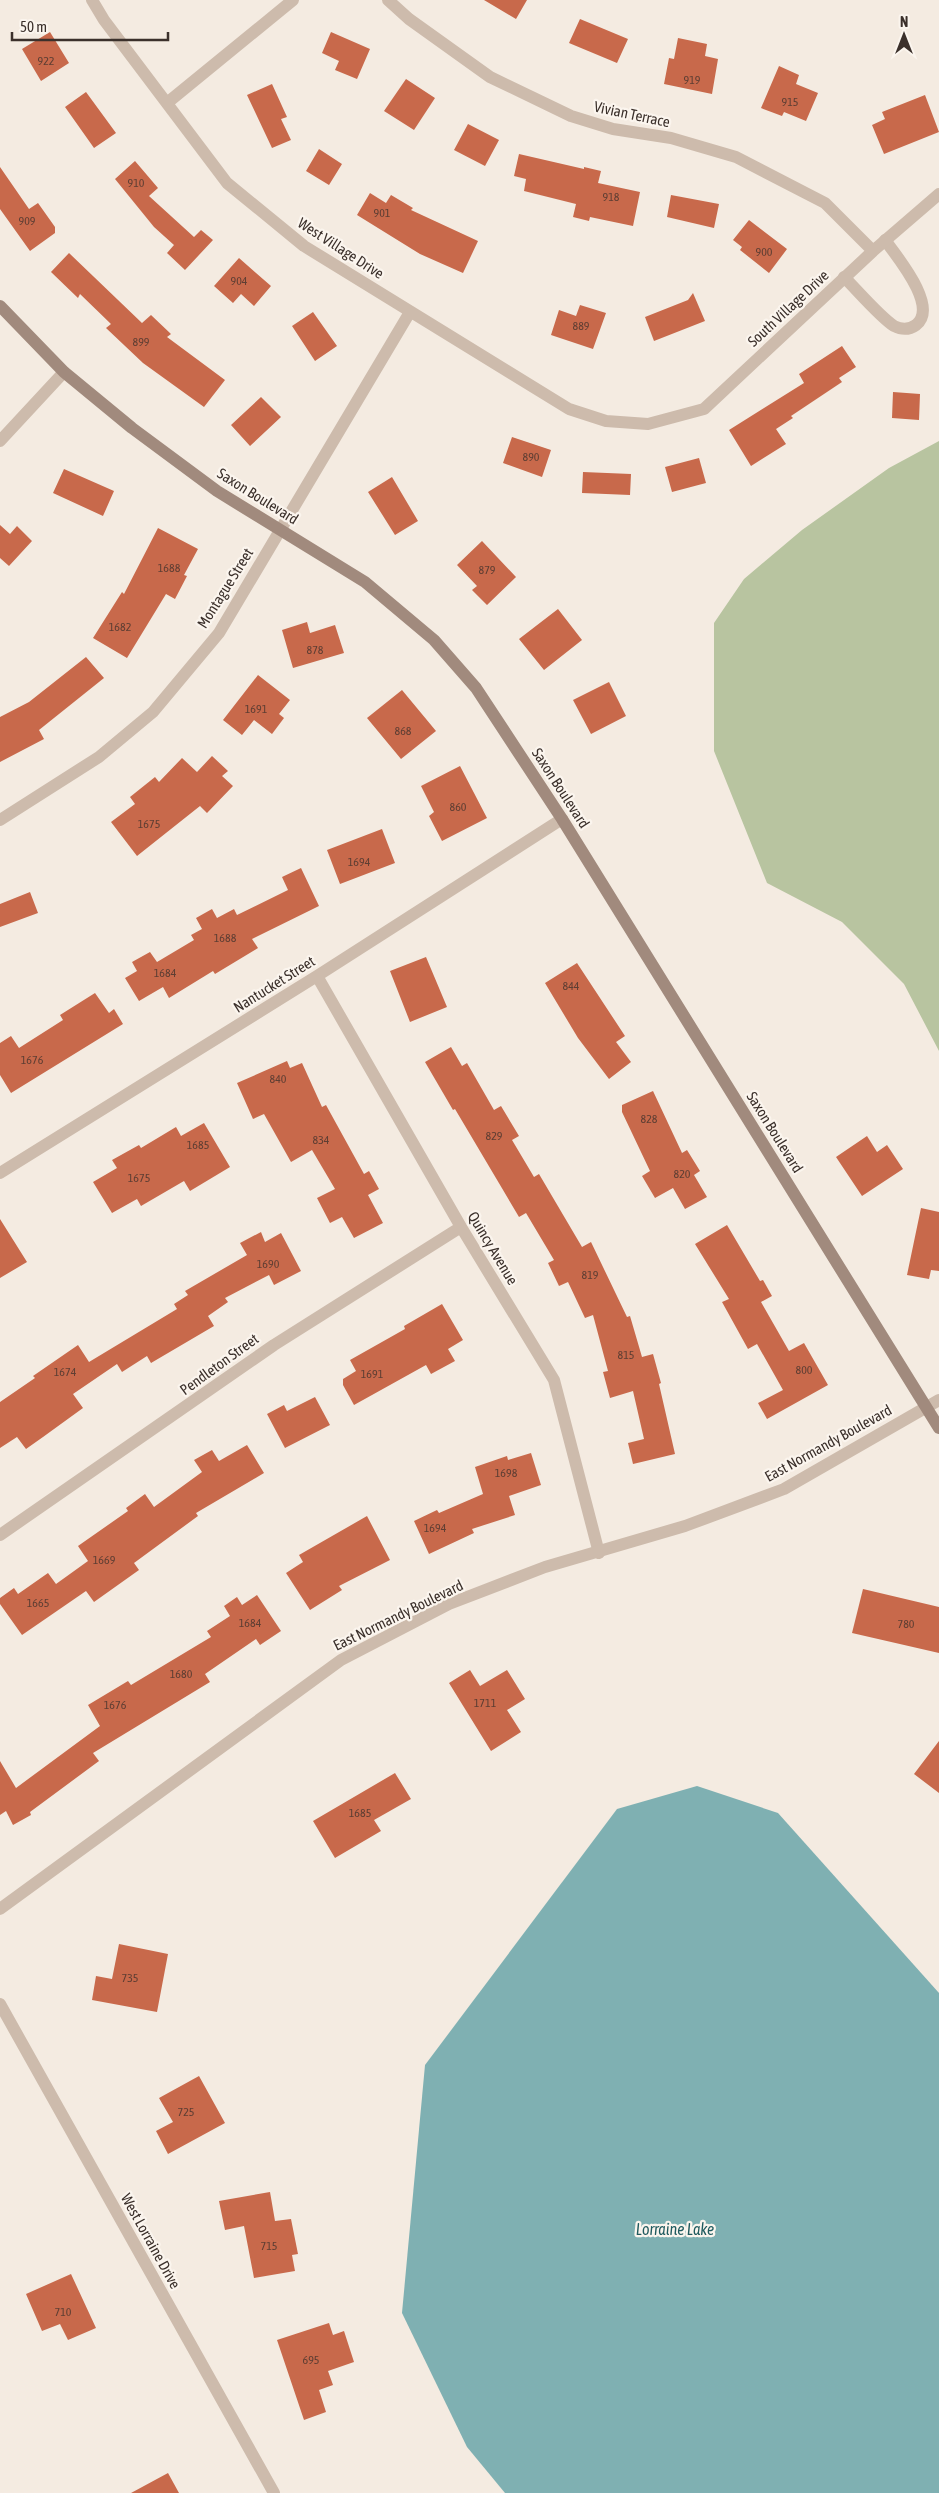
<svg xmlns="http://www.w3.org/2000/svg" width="939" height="2493" font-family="'Asap Condensed',sans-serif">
<rect width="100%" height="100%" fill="#f4ebe1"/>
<path fill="#b8c4a0" d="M939,441v610l-35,-67 -62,-62 -75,-39 -53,-132v-128l30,-44 58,-49 87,-62z"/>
<path fill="#7fb0b2" d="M697,1786l81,27 161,180v500h-434l-38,-46 -65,-134 23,-248 192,-256z"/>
<path fill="#c8694b" d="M484,0h43l-11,19z
M580,19l48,20 -11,24 -48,-20z
M50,32l19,31 -28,18 -19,-32z
M331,32l39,17 -13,30 -22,-9 4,-9 -17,-8z
M678,38l29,6 -2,12 13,3 -6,35 -48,-10 5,-26 5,1z
M779,66l20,9 -3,9 22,9 -12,28 -22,-9 -2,4 -21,-8z
M406,79l29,19 -21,32 -30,-19z
M272,84l15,33 -6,2 10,21 -19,8 -25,-53z
M86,92l30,41 -22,15 -29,-41z
M925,95l14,37 -55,22 -12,-29 13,-6 -3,-7z
M468,124l31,16 -14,26 -31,-16z
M319,149l23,15 -13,21 -23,-14z
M519,154l65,15v-2l17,4 -3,12 42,9 -7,34 -43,-9 -1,4 -16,-4 3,-13 -52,-13 2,-12 -12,-3z
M135,161l23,27 -9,8 45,41 7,-7 12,10 -28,30 -18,-17 7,-8 -20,-18 -39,-48z
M0,167l29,42 9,-6 17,24v6l-25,18 -30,-42z
M370,193l16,10 5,-8 22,13 -2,2 67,31 -15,32 -43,-19 -63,-39z
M671,195l48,9 -5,24 -47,-11z
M749,220l38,29 -18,24 -29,-23 2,-3 -9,-7z
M69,253l73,70 9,-8 20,19 -4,3 58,43 -21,27 -61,-44 -37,-35 5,-4 -31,-30 -2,4 -27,-26z
M239,258l32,28 -17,20 -13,-12 -8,9 -19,-17z
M693,293l12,28 -51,20 -9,-24 43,-17z
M580,305l26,8 -13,36 -42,-14 8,-25 17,6z
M313,312l24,34 -22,15 -23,-35z
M842,346l14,21 -17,11 3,4 -51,34 2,2 -17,11 10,15 -35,22 -22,-36 75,-47 -5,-9z
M893,392l27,2 -1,26 -27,-2z
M261,397l20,20 -31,29 -19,-21z
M512,437l39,13 -9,27 -39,-14z
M699,458l7,25 -34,9 -7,-25z
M64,469l50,22 -11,25 -50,-23z
M583,472l48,2 -1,21 -48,-2z
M392,477l26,44 -23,14 -27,-43z
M0,525l10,9 7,-8 15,15 -23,25 -9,-8z
M158,528l40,21 -14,26 3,1 -12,23 -9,-5 -39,64 -34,-20 29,-46 2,2z
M482,541l34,36 -29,28 -15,-15 5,-4 -20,-21z
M558,609l24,31 -38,30 -25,-31z
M307,622l3,11 25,-8 9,28 -51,15 -11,-38z
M86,657l18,21 -65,52 5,9 -44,23v-45l29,-15z
M258,675l32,25 -11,14 5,4 -12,16 -18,-14 -12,15 -19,-15z
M609,682l17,34 -35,18 -18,-34z
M402,690l34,41 -35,28 -34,-41z
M212,756l16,15 -6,5 11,10 -26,27 -7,-7 -63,50 -26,-34 24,-18 -5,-7 25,-20 4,5 23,-24 15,14z
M460,766l27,52 -45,23 -13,-25 5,-4 -13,-26z
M382,829l13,34 -55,21 -13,-34z
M301,868l18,38 -67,33 6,9 -43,26 -2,-3 -44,27 -6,-11 -24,14 -14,-23 12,-7 -5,-9 18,-10 7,10 37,-22 -3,-5 11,-6 -6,-11 16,-9 5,9 17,-9 3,6 51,-25 -6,-13z
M30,892l8,21 -38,14v-23z
M426,957l21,50 -37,15 -20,-51z
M577,963l48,73 -9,6 15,20 -22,17 -31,-41 -33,-55z
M95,993l14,20 5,-4 9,15 -112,69 -11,-18v-32l11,-7 8,12 44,-28 -3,-5z
M451,1047l11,19 5,-3 27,47 7,-4 18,30 -7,4 22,37 5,-3 43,73 9,-5 36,75 3,-1 12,41 11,-3 8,29 -2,1 16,70 -42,10 -5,-21 16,-4 -11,-48 -23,7 -7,-26 5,-1 -15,-56 -8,3 -17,-36 -9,4 -11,-23 6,-3 -28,-47 -7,4 -64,-108 -2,1 -28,-48z
M287,1061l3,7 12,-5 20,44 4,-2 38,69 5,-3 10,18 -11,6 15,28 -29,15 -12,-21 -12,6 -13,-25 18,-9 -23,-39 -21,12 -27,-48 -11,5 -16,-36z
M653,1091l29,62 5,-3 13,21 -6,4 13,22 -22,12 -12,-21 -18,10 -13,-22 8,-5 -28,-59v-7z
M204,1123l26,44 -40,24 -6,-10 -43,25 -4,-7 -25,14 -19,-31 24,-14 -5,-8 27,-15 2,3 35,-21 5,9z
M867,1136l10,16 10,-7 16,24 -41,27 -26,-39z
M921,1208l18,4v59l-8,-1 -2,9 -22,-4z
M0,1219l27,43 -27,16z
M727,1225l33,56 3,-1 9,16 -11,6 28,49 15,-8 24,42 -61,34 -9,-16 25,-13 -26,-46 -9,5 -26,-47 7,-3 -34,-55z
M261,1232l4,10 16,-9 20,38 -27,14 -5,-10 -44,23 3,4 -20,14 6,10 -63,37 -4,-7 -25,16 -5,-8 -44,30 10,14 -40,29 -17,12 -9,-12 -17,11v-46l35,-24 -2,-2 45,-31 11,17 88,-53 -3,-5 14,-9 -3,-4 62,-36 -7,-12z
M442,1304l21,36 -15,9 7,12 -24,13 -5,-9 -72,40 -11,-20v-6l13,-8 -6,-11 55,-31 -1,-3z
M315,1397l15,28 -45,23 -18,-34 17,-9 3,6z
M247,1445l17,28 -68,40 2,3 -64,47 5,7 -45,32 -8,-11 -64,44 -22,-31v-6l14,-10 4,6 30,-21 8,11 32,-23 -10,-15 50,-35 -2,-3 19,-14 9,13 48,-35 -8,-12 18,-10 7,11z
M531,1453l10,32 -32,11 6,19 -43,14 2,4 -45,21 -15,-33 23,-11 2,3 44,-19 -8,-27 32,-11 1,4z
M367,1516l23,44 -51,26 3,4 -32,20 -24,-37 17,-11 -4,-7z
M863,1589l76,18v46l-87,-20z
M257,1595l24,36 -21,14 -4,-6 -51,35 5,8 -117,71 6,8 -69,51 1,3 -18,10 -7,-14 -6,4v-54l16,27 84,-62 -12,-21 40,-24 3,4 80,-48 -4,-6 23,-15 -6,-10 13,-9 5,8z
M470,1670l10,16 27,-16 18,29 -18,11 14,22 -30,19 -42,-68z
M939,1741v52l-25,-19z
M395,1773l16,26 -37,21 7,11 -46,27 -22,-37z
M119,1944l49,10 -11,58 -65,-12 4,-24 16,3z
M199,2076l26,47 -57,31 -12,-23 17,-9 -14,-24z
M270,2192l5,29 16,-2 7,35 -6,1 3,16 -41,7 -10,-52 -19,4 -6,-29z
M71,2274l25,54 -28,12 -8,-16 -18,7 -16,-37z
M329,2323l4,12 11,-4 10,31 -26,9 5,14 -14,5 7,22 -22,8 -27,-80z
M168,2473l11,20h-48z"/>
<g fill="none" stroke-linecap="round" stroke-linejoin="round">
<path stroke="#cdbbac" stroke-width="12" d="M844,277c13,13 36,40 50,49 8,4 15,4 22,-1 23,-18 -18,-67 -31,-85"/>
<path stroke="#cdbbac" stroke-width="12" d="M92,0l12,20 123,163 77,63 265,163 37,12 42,3 56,-15 169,-158 66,-57
M388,0l21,19 81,58 81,39 42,13 58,9 65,19 89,46 48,48
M167,103l126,-103
M0,441l64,-69
M0,820l99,-63 54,-45 66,-79 191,-321
M317,976l144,251 93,153 45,173
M0,1173l317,-197 245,-157
M0,1535l274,-190 187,-118
M0,2004l274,489"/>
<path stroke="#cdbbac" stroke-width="12" d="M0,1909l341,-249 108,-56 96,-37 140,-41 99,-37 155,-89"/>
<path stroke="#a18a7d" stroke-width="12" d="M0,306l64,66 68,56 85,63 148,91 69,58 42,48 86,131 377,609"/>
</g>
<g text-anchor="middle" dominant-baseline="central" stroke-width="4.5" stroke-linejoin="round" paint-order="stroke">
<g font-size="12" fill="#5e3e33">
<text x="46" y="61">922</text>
<text x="692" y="80">919</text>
<text x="790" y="102">915</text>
<text x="136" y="183">910</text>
<text x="611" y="197">918</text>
<text x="382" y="213">901</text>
<text x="27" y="221">909</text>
<text x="764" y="252">900</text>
<text x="239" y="281">904</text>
<text x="581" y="326">889</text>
<text x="141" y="342">899</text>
<text x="531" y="457">890</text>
<text x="169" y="568">1688</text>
<text x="487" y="570">879</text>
<text x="120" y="627">1682</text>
<text x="315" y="650">878</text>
<text x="256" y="709">1691</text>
<text x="403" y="731">868</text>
<text x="458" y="807">860</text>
<text x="149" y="824">1675</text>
<text x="359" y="862">1694</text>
<text x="225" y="938">1688</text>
<text x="165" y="973">1684</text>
<text x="571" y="986">844</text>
<text x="32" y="1060">1676</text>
<text x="278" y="1079">840</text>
<text x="649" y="1119">828</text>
<text x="494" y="1136">829</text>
<text x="321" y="1140">834</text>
<text x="198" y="1145">1685</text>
<text x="682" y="1174">820</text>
<text x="139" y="1178">1675</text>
<text x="268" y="1264">1690</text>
<text x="590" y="1275">819</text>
<text x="626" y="1355">815</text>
<text x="804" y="1370">800</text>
<text x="65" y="1372">1674</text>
<text x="372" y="1374">1691</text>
<text x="506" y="1473">1698</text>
<text x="435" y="1528">1694</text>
<text x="104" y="1560">1669</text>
<text x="38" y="1603">1665</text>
<text x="250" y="1623">1684</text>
<text x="906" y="1624">780</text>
<text x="181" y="1674">1680</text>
<text x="485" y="1703">1711</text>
<text x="115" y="1705">1676</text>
<text x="360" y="1813">1685</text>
<text x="130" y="1978">735</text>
<text x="186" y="2112">725</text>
<text x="269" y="2246">715</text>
<text x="63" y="2312">710</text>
<text x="311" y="2360">695</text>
</g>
<g font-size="15" fill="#3b302b" stroke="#fbf5ee">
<text transform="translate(632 114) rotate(12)">Vivian Terrace</text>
<text transform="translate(341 248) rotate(33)">West Village Drive</text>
<text transform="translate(788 308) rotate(-43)">South Village Drive</text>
<text transform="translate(258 496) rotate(32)">Saxon Boulevard</text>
<text transform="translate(225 588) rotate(-58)">Montague Street</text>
<text transform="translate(561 788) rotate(57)">Saxon Boulevard</text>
<text transform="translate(274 984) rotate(-32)">Nantucket Street</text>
<text transform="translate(775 1132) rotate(58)">Saxon Boulevard</text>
<text transform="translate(493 1248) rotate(59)">Quincy Avenue</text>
<text transform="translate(219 1364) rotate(-36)">Pendleton Street</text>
<text transform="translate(828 1443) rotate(-29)">East Normandy Boulevard</text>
<text transform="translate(398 1615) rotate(-26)">East Normandy Boulevard</text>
<text transform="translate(151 2241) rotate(61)">West Lorraine Drive</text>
</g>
<g font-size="16" font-style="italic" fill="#1f5a5e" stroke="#fbf5ee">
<text x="675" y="2229">Lorraine Lake</text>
</g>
</g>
<g transform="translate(904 35)" stroke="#fbf5ee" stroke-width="4" paint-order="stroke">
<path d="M0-4L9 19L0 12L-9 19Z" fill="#3b302b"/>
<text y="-8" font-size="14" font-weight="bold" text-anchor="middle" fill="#3b302b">N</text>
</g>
<path d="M12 32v8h156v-8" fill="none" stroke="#3b302b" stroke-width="2.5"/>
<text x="20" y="32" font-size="15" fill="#3b302b" stroke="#fbf5ee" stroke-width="4" paint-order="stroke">50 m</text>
</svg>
